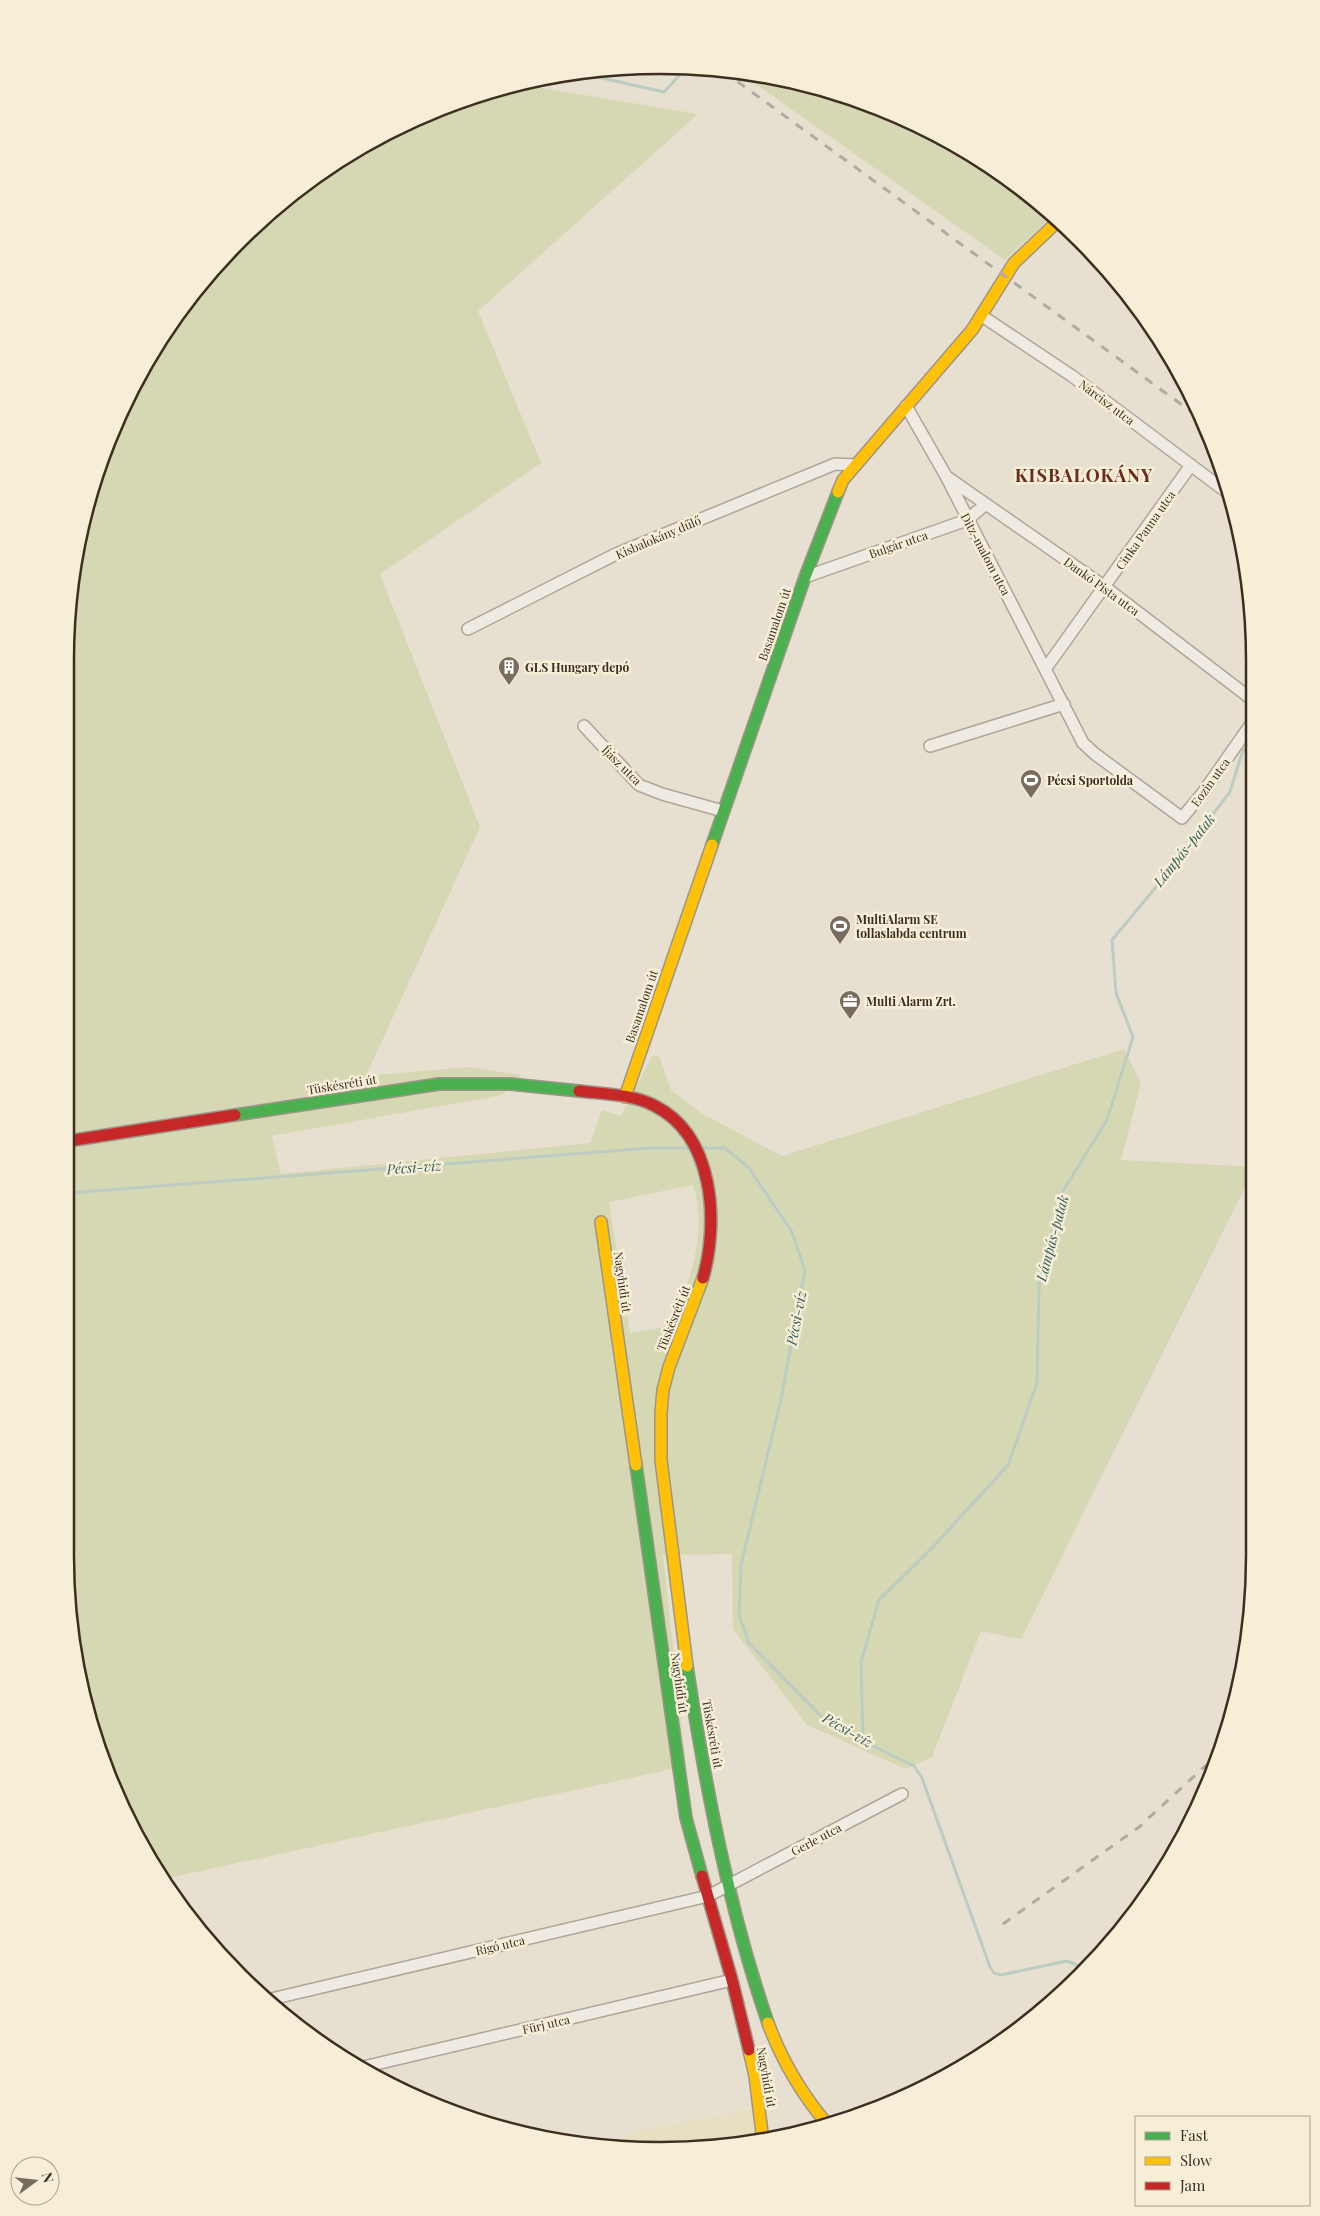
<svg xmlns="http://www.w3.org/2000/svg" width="1320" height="2216" font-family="'Playfair Display',serif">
<rect width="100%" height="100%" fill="#e7e0d1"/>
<path fill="#e6dfc2" d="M768,2106l-1,35 -68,9 -94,-3 38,-17z"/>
<path fill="#d6d7b3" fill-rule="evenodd" d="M740,73l36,3 111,34 103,55 62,51 -47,44z
M518,84l180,30 -220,197 63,152 -161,111 100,253 -114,249 102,-9 53,8 -19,20 -230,41 9,38 309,-31 12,-33 19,6 31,-60h7l12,34 30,23 81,43 342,-107 17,34 -20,77 133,7v2l-233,470 -40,-8 -49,126 -26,12 -99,-44 -74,-96 -1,-75 -69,1 23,211 -522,113 -38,-60 -30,-72 -26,-113 -4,-1013 31,-153 68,-138 74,-91 90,-74 103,-55zM693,1185c15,47 -3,98 -22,141l-41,7 -21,-131z"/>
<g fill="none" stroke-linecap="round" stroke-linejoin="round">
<path stroke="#bcccc2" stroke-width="3" d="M580,73l84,19 15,-16
M702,1148h23l24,20 43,64 13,38 -24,129 -40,166 -2,50 10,28 74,75 40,23 51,25 8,12 68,189 4,6 7,2 66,-14 10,4 6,6
M68,1193l583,-45h37
M863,1741l-2,-79 18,-62 54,-53 75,-82 29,-82 2,-97 24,-95 44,-71 26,-83 -17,-44 -4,-53 54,-65 64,-83 13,-42 11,-3"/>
<g stroke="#ada599" stroke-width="14">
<path id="street" d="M982,316l90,60 156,117
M906,406l40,70 137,267 12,11 87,64 20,-24 52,-74
M947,477l158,110 149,114
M805,577l162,-57 19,-16
M468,629l148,-75 219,-90 21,1
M1046,668l145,-203
M584,726l55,59 23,9 61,17
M930,746l134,-42
M267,2000l441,-104 194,-102
M359,2068l373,-88"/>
</g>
<g stroke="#9c958a" stroke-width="14">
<path id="fast" d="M712,845l93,-268 33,-85
M235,1115l204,-31h71l69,7
M636,1465l50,353 16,58
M687,1666c18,118 42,244 81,357"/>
</g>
<g stroke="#9c958a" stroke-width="14">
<path id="slow" d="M838,492l5,-12 129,-150 42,-67 44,-42
M625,1097l87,-252
M601,1222l35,243
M687,1666l-26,-206v-47l2,-23 6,-23 34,-89
M768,2023c14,38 33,70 59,101
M749,2050l6,26 8,65"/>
</g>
<g stroke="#9c958a" stroke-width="14">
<path id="jam" d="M579,1091c25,3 53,3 76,15 59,30 64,115 48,172
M68,1141l167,-26
M702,1876l30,104 17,70"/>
</g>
<use href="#street" stroke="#efebe3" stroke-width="11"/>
<use href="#fast" stroke="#4caf50" stroke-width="11"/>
<use href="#slow" stroke="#ffc107" stroke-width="11"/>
<use href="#jam" stroke="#c62828" stroke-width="11"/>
<path stroke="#afaaa2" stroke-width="3" stroke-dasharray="9 9" stroke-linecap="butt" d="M723,71l477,347
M1003,1924l136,-97 64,-59 16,-13"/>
</g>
<defs>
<g id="building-pin" transform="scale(1.125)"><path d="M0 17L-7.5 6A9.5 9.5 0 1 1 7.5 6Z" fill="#786c5e" stroke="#f7eed8"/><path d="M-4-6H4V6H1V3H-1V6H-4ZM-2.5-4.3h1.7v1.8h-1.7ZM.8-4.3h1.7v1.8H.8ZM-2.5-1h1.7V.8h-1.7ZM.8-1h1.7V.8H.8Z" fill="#fff"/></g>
<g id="stadium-pin" transform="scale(1.125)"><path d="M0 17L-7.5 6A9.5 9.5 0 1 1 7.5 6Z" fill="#786c5e" stroke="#f7eed8"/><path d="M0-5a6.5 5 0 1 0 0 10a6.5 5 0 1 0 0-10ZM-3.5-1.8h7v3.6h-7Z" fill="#fff"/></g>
<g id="office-pin" transform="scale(1.125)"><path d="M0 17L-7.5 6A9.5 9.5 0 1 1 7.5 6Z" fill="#786c5e" stroke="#f7eed8"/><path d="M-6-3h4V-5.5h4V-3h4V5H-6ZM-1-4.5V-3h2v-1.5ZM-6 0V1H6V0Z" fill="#fff"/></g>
</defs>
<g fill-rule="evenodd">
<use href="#building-pin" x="509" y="667"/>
<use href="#stadium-pin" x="1031" y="780"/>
<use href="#stadium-pin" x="840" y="926"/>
<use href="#office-pin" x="850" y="1001"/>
</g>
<g text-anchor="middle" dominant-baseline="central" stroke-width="5" stroke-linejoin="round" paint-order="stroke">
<g font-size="12" fill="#3d2e20" stroke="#f7eed8">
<text transform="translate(1107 402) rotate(37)">Nárcisz utca</text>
<text transform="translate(1145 530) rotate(-55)">Cinka Panna utca</text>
<text transform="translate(658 537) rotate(-23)">Kisbalokány dűlő</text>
<text transform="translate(898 544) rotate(-19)">Bulgár utca</text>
<text transform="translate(986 554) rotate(62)">Ditz-malom utca</text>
<text transform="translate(1102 586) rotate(36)">Dankó Pista utca</text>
<text transform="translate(774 624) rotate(-71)">Basamalom út</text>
<text transform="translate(622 765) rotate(45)">Íjász utca</text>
<text transform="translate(1210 782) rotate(-54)">Eozin utca</text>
<text transform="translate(641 1006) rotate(-71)">Basamalom út</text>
<text transform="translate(342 1084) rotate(-9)">Tüskésréti út</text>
<text transform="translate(623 1282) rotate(82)">Nagyhidi út</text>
<text transform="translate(673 1318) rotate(-68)">Tüskésréti út</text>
<text transform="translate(680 1683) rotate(82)">Nagyhidi út</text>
<text transform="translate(713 1734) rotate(80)">Tüskésréti út</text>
<text transform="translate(816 1839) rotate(-28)">Gerle utca</text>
<text transform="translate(500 1945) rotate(-13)">Rigó utca</text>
<text transform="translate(546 2024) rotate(-13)">Fürj utca</text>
<text transform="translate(767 2077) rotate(80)">Nagyhidi út</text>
</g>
<g font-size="12" font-weight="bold" fill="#3d2e20" stroke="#f7eed8" text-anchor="start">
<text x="525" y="667">GLS Hungary depó</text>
<text x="1047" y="780">Pécsi Sportolda</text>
<text x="856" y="919">MultiAlarm SE<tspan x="856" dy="14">tollaslabda centrum</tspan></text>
<text x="866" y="1001">Multi Alarm Zrt.</text>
</g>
<g font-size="14" font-style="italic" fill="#2f5d5a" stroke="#f7eed8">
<text transform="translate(1184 850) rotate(-51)">Lámpás-patak</text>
<text transform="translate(414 1167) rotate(-4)">Pécsi-víz</text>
<text transform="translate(1052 1238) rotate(-75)">Lámpás-patak</text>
<text transform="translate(796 1318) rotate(-79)">Pécsi-víz</text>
<text transform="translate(848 1730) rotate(30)">Pécsi-víz</text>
</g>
<g font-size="18" font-weight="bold" letter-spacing="1" fill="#6b2e1e" stroke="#f7eed8">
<text x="1084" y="475">KISBALOKÁNY</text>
</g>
</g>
<path d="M0 0H1320V2216H0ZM660 74H660A586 586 0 0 1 1246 660V1556A586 586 0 0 1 660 2142H660A586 586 0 0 1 74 1556V660A586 586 0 0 1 660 74Z" fill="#f7eed8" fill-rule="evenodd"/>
<path fill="none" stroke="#3d2e20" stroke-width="2.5" d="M660 74H660A586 586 0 0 1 1246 660V1556A586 586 0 0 1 660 2142H660A586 586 0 0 1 74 1556V660A586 586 0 0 1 660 74Z"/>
<rect x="1135" y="2116" width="175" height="90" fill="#f7eed8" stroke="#ada18e"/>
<rect x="1145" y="2132" width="25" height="8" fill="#4caf50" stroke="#ada18e"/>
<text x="1180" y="2141" font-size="15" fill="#3d2e20">Fast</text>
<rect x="1145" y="2157" width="25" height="8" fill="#ffc107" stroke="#ada18e"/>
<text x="1180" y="2166" font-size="15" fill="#3d2e20">Slow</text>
<rect x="1145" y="2182" width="25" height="8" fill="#c62828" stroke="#ada18e"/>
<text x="1180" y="2191" font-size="15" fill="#3d2e20">Jam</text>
<g transform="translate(35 2181) rotate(75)"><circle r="24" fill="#f7eed8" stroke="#ada18e"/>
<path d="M0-4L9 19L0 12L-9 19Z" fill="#786c5e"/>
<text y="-8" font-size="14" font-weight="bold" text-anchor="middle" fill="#3d2e20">N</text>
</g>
</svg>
